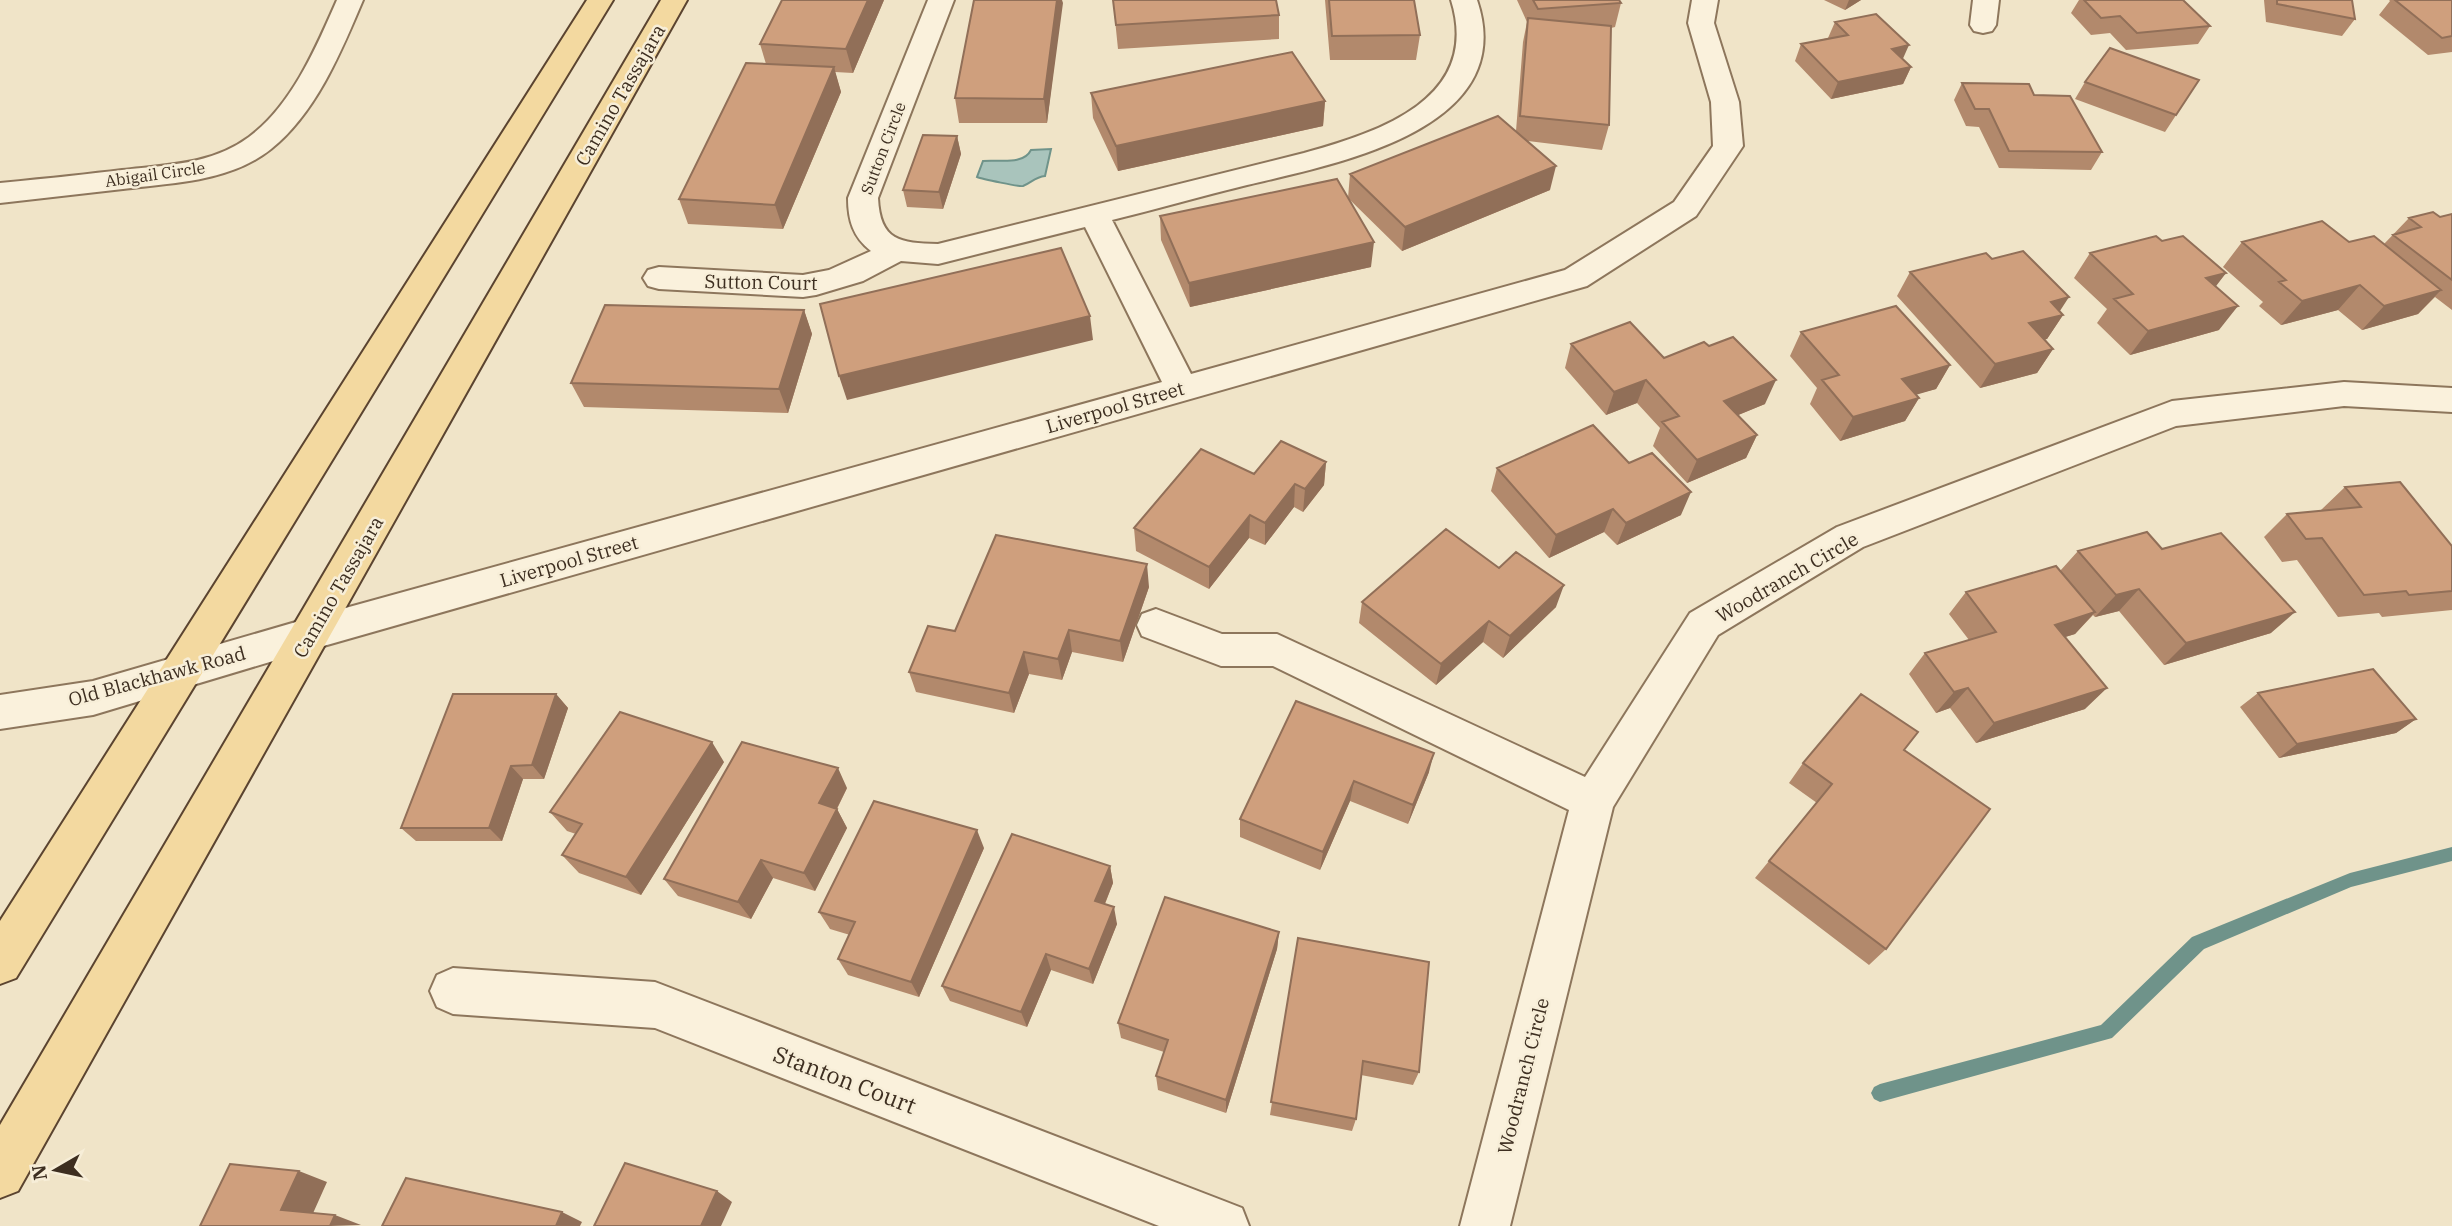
<svg xmlns="http://www.w3.org/2000/svg" width="2452" height="1226" font-family="'IBM Plex Serif',serif">
<rect width="100%" height="100%" fill="#f0e4c8"/>
<path fill="#a9c4bc" stroke="#6f938a" stroke-width="2" d="M1051,149l-6,27c-10,1 -14,7 -22,10 -3,1 -41,-7 -46,-9l6,-16c15,-2 40,5 48,-11z"/>
<g fill="none" stroke-linecap="round" stroke-linejoin="round">
<path fill="#6f938a" fill-rule="evenodd" d="M2452,847v14l-101,26 -147,62 -92,89 -232,64 -6,-3 -3,-6 3,-6 6,-3 221,-59 91,-88 158,-64z"/>
<g stroke="#8d765c" stroke-width="4">
<path id="minor" d="M337,0h26c-22,52 -47,113 -92,149 -41,33 -99,34 -148,40 -41,5 -82,9 -123,14v-20c41,-4 81,-8 122,-13 44,-5 89,-5 127,-33 43,-32 67,-89 88,-137z
M928,0h26l-76,198c2,43 22,45 60,46l366,-91c75,-21 178,-54 147,-153h26c44,130 -142,164 -230,185 -45,11 -90,24 -135,35l79,154 374,-104 109,-68 39,-56 -2,-44 -23,-79 4,-23h26l-4,23 25,79 4,44 -47,70 -109,70 -1274,363 -220,66 -93,14v-34l93,-14 220,-64 849,-235 -77,-155 -147,37 -37,-3 -38,20 -47,14 -13,2 -144,-8 -11,-3 -5,-8 5,-8 11,-3 144,8 26,-5 42,-19c-18,-14 -23,-31 -23,-53z
M1973,0h26l-3,25 -4,6 -9,2 -9,-2 -4,-6z
M2344,382l108,6v24l-108,-6 -168,20 -313,121 -145,88 -105,172 -103,419h-50l109,-416 -296,-144h-52l-79,-30 -5,-11 5,-11 14,-5 66,25h55l308,143 105,-164 147,-86 335,-126z
M453,968l202,14 569,219 18,7 7,18h-90l-504,-198 -202,-14 -16,-7 -7,-16 7,-16z"/>
</g>
<g stroke="#5b4430" stroke-width="4">
<path id="major" d="M587,0h26l-597,978 -16,6v-63z
M661,0h26l-669,1191 -18,7v-73z"/>
</g>
<use href="#minor" fill="#faf1dc" fill-rule="evenodd"/>
<use href="#major" fill="#f3d9a0" fill-rule="evenodd"/>
</g>
<path fill="#b2896c" d="M884,0l-31,73 -18,-1 6,20 -58,137 -95,-5 -9,-25 87,-135 -6,-20z
M974,0h88l-15,123h-88l-4,-25z
M1113,0h163l3,15v24l-161,10z
M1325,0h89l6,35 -4,25h-86z
M1517,0h102l2,3 -6,24 -4,1 -2,97 -7,25 -74,-9 22,49 -148,61 -54,-53 2,-24 166,-43 7,-89 4,-20z
M1824,0h37l-16,10z
M2079,0h104l27,26 -12,18 -72,6 -16,-17 -19,2 -20,-22z
M2264,0h88l3,19 -13,17 -76,-14z
M2389,0h63v52l-24,3 -49,-40 11,-14z
M1835,22l68,37 8,8 -8,17 -72,15 -36,-38 6,-17 27,-6z
M2199,80l-34,52 -90,-33 10,-17z
M1962,83l72,12 68,57 -11,18 -92,-2 -20,-41 -13,-1 -12,-26z
M1091,93l234,8 -2,25 -205,45 -25,-53z
M957,136l4,18 -18,55 -36,-2 -4,-17z
M2452,214v96l-17,-13 -17,17 -56,16 -24,-20 -57,15 -22,-19 4,-4 -40,-35 19,-25h107l35,2 25,-26 31,-1z
M1160,216l211,51 -181,40 -29,-67z
M2162,241l64,32 -11,13 4,44 -89,25 -33,-32 10,-14 -33,-31 16,-25z
M1992,259l71,56 -16,24h-2l8,10 -16,24 -57,15 -83,-92 13,-24z
M804,310l8,24 -24,79 -204,-6 -13,-24z
M1801,332l149,33 -14,24 -20,5 3,4 -14,23 -65,20 -30,-37 7,-16 -27,-32z
M1571,344l93,14 101,46 -27,11 19,20 -11,23 -59,25 -34,-37 7,-18 -23,-25 -31,12 -41,-47z
M1326,462l-2,23 -21,27 -9,-5 -29,38 -16,-7 -40,51 -73,-38 -2,-23 120,-54z
M1497,468l184,47 -64,30 -13,-13 -55,26 -58,-67z
M2345,487l107,59v64l-70,7 -3,-4 -41,4 -41,-57 -15,2 -18,-25 23,-23 35,-3 -1,-1z
M2162,549l109,84 -107,32 -45,-54 -24,6 -2,-2 -18,19 -10,3 20,72 -109,34 -26,-35 -14,5 -27,-39 16,-21 44,-13 -20,-26 17,-22 94,-21 18,-20z
M1499,568l57,39 -53,51 -20,-16 -47,43 -77,-62 3,-21z
M1149,587l-26,75 -51,-10 -10,28 -33,-6 -15,39 -98,-21 -7,-20 46,-41z
M2258,693l158,26 -20,14 -117,25 -39,-51z
M556,694l12,14 -24,71h-21l-21,62h-86l-15,-13z
M1296,701l133,71 -21,52 -58,-23 -30,69 -80,-33v-18z
M1904,750l-18,199 -17,16 -114,-87 62,-75 -28,-20 14,-20z
M724,762l-83,133 -62,-22 -17,-18 14,-21 -9,-3 -17,-19z
M847,788l-10,21 10,19 -32,63 -42,-13 -22,41 -73,-23 -14,-17z
M984,848l-65,149 -71,-22 -10,-16 12,-24 -20,-6 -11,-17z
M1110,866l3,17 -8,21 12,20 -24,60 -42,-14 -24,57 -77,-26 -8,-15z
M1279,932l-2,17 -51,164 -68,-23 -2,-14 8,-24 -43,-14 -3,-15z
M1298,938l121,134 -6,13 -52,-10 -5,44 -4,12 -82,-16z"/>
<path fill="#916f58" d="M868,0h16l-31,73 -7,-24z
M1057,0h5l1,3 -16,120 -3,-24z
M1849,0h12l-16,10z
M1909,45l-8,18 -9,-14z
M834,67l7,25 -58,137 -8,-24z
M1911,67l-8,17 -72,15 7,-17z
M1325,101l-2,25 -205,45 -2,-25z
M957,136l4,18 -18,55 -4,-17z
M1556,166l-6,24 -148,61 3,-24z
M1374,242l-3,25 -181,40 -1,-24z
M2226,273l-19,25 -1,-20z
M2360,285l-22,25 -57,15 21,-24z
M2441,290l-23,24 -56,16 22,-24z
M2069,297l-13,20 7,-2 -16,24 -33,8 15,-24 22,-21z
M2238,306l-19,24 -89,25 18,-24z
M804,310l8,24 -24,79 -9,-24z
M1090,316l3,24 -246,60 -8,-24z
M2053,349l-16,24 -57,15 15,-24z
M1950,365l-14,24 -48,14 14,-24z
M1646,380l-9,23 -31,12 8,-23z
M1776,380l-11,24 -51,21 10,-24z
M1919,398l-14,23 -65,20 13,-24z
M1757,435l-11,23 -59,25 10,-23z
M1326,462l-2,23 -21,27 2,-23z
M1295,484l-1,23 -29,38v-22z
M1691,492l-10,23 -64,30 9,-22z
M1613,509l-9,23 -55,26 7,-23z
M1250,515l-1,23 -40,51v-22z
M1147,564l2,23 -26,75 -3,-21z
M1564,585l-8,22 -53,51 7,-22z
M2139,589l-20,22 -24,6 21,-22z
M2095,612l-20,22 -39,12 19,-21z
M2295,612l-24,21 -107,32 22,-22z
M1489,621l-6,21 -47,43 5,-21z
M1069,630l3,22 -10,28 -4,-21z
M1024,652l5,22 -15,39 -5,-20z
M1968,688l-18,20 -14,5 18,-21z
M2107,688l-22,21 -109,34 18,-20z
M556,694l12,14 -24,71 -12,-14z
M2416,719l-20,14 -117,25 18,-14z
M712,742l12,20 -83,133 -15,-18z
M1434,753l-5,19 -21,52 5,-19z
M511,766l12,13 -21,62 -13,-13z
M838,768l9,20 -17,34 -11,-19z
M1354,781l-4,20 -30,69 3,-18z
M837,809l10,19 -32,63 -11,-18z
M977,830l7,18 -65,149 -8,-15z
M761,860l12,18 -22,41 -13,-17z
M1110,866l3,17 -14,35 -4,-17z
M1114,907l3,17 -24,60 -4,-15z
M1279,932l-2,17 -51,164v-13z
M1046,954l5,16 -24,57 -6,-15z
M299,1171l28,11 -17,38 -29,-10z
M717,1191l15,11 -11,24h-20z
M562,1212l20,10 -2,4h-24z
M335,1215l26,10 -31,1z"/>
<path fill="#cf9f7d" stroke="#916f58" stroke-width="2" d="M782,0h86l-22,49 -86,-5z
M974,0h83l-13,99 -89,-1z
M1113,0h163l3,15 -163,10z
M1329,0h85l6,35 -88,1z
M1533,0h86l2,3 -83,6z
M2084,0h99l27,26 -73,7 -17,-17 -19,2z
M2277,0h75l3,19 -78,-15z
M2395,0h57v36l-10,2z
M1876,14l33,31 -17,4 19,18 -73,15 -37,-38 47,-9 -13,-13z
M1528,18l83,8 -2,99 -89,-9z
M2110,48l89,32 -23,35 -91,-33z
M1292,52l33,49 -209,45 -25,-53z
M746,63l88,4 -59,138 -96,-6z
M1962,83l67,1 5,11 36,1 32,56 -93,-1 -20,-42h-14z
M1498,116l58,50 -151,61 -55,-53z
M923,135l34,1 -18,56 -36,-2z
M1337,179l37,63 -185,41 -29,-67z
M2433,212l7,5 12,-3v66l-59,-45 28,-8 -12,-9z
M2322,221l27,21 25,-6 67,54 -57,16 -24,-21 -58,16 -23,-19 7,-2 -44,-38z
M2156,236l6,5 21,-5 43,37 -20,5 32,28 -90,25 -34,-32 19,-5 -43,-41z
M1061,248l29,68 -251,60 -19,-72z
M2023,251l46,46 -18,5 12,13 -34,8 24,26 -58,15 -85,-92 76,-19 6,6z
M605,305l199,5 -25,79 -208,-6z
M1896,306l54,59 -48,14 17,19 -66,19 -31,-37 17,-5 -38,-43z
M1630,322l34,36 40,-16 5,4 24,-9 43,43 -52,21 33,34 -60,25 -35,-38 17,-6 -33,-36 -32,12 -43,-48z
M1593,425l36,38 23,-10 39,39 -65,31 -13,-14 -57,26 -59,-67z
M1281,441l45,21 -21,27 -10,-5 -30,39 -15,-8 -41,52 -75,-39 67,-79 53,25z
M2400,482l52,64v45l-43,4 -3,-4 -42,4 -42,-57 -16,1 -19,-25 74,-7 -16,-20z
M1446,529l53,39 17,-16 48,33 -54,51 -21,-15 -48,43 -79,-62z
M2147,532l15,17 59,-16 74,79 -109,31 -47,-54 -23,6 -38,-44z
M996,535l151,29 -27,77 -51,-11 -11,29 -34,-7 -15,41 -100,-21 19,-46 27,5z
M2056,566l39,46 -40,13 52,63 -113,35 -26,-35 -14,4 -29,-39 71,-21 -30,-40z
M2373,669l43,50 -119,25 -39,-51z
M453,694h103l-24,71 -21,1 -22,62h-88z
M1861,694l57,38 -14,18 86,59 -104,140 -117,-88 63,-77 -29,-21z
M1296,701l138,52 -21,52 -59,-24 -31,71 -83,-33z
M620,712l92,30 -86,135 -64,-22 20,-31 -32,-12z
M742,742l96,26 -19,35 18,6 -33,64 -43,-13 -23,42 -74,-23z
M874,801l103,29 -66,152 -73,-23 17,-37 -36,-10z
M1012,834l98,32 -15,35 19,6 -25,62 -43,-15 -25,58 -79,-26z
M1165,897l114,35 -53,168 -70,-24 12,-36 -50,-17z
M1298,938l131,24 -10,110 -56,-11 -7,58 -85,-17z
M625,1163l92,28 -16,35h-107z
M230,1164l69,7 -18,39 54,5 -5,11h-130z
M406,1178l156,34 -6,14h-174z"/>
<g text-anchor="middle" dominant-baseline="central" stroke-width="5" stroke-linejoin="round" paint-order="stroke">
<g font-size="16" fill="#3d2e20" stroke="#f7eed8">
<text transform="translate(883 148) rotate(-69)">Sutton Circle</text>
<text transform="translate(155 174) rotate(-8)">Abigail Circle</text>
</g>
<g font-size="19" fill="#3d2e20" stroke="#f7eed8">
<text transform="translate(620 95) rotate(-60)">Camino Tassajara</text>
<text transform="translate(761 282) rotate(1)">Sutton Court</text>
<text transform="translate(1115 407) rotate(-16)">Liverpool Street</text>
<text transform="translate(569 561) rotate(-16)">Liverpool Street</text>
<text transform="translate(1787 577) rotate(-30)">Woodranch Circle</text>
<text transform="translate(338 587) rotate(-60)">Camino Tassajara</text>
<text transform="translate(157 676) rotate(-15)">Old Blackhawk Road</text>
<text transform="translate(1523 1076) rotate(-76)">Woodranch Circle</text>
</g>
<g font-size="23" fill="#3d2e20" stroke="#f7eed8">
<text transform="translate(845 1079) rotate(21)">Stanton Court</text>
</g>
</g>
<g transform="translate(56 1170) rotate(261)" stroke="#f7eed8" stroke-width="5" paint-order="stroke">
<path d="M0-5L12 26L0 18L-12 26Z" fill="#3d2e20"/>
<text y="-10" font-size="19" font-weight="bold" text-anchor="middle" fill="#3d2e20">N</text>
</g>
</svg>
